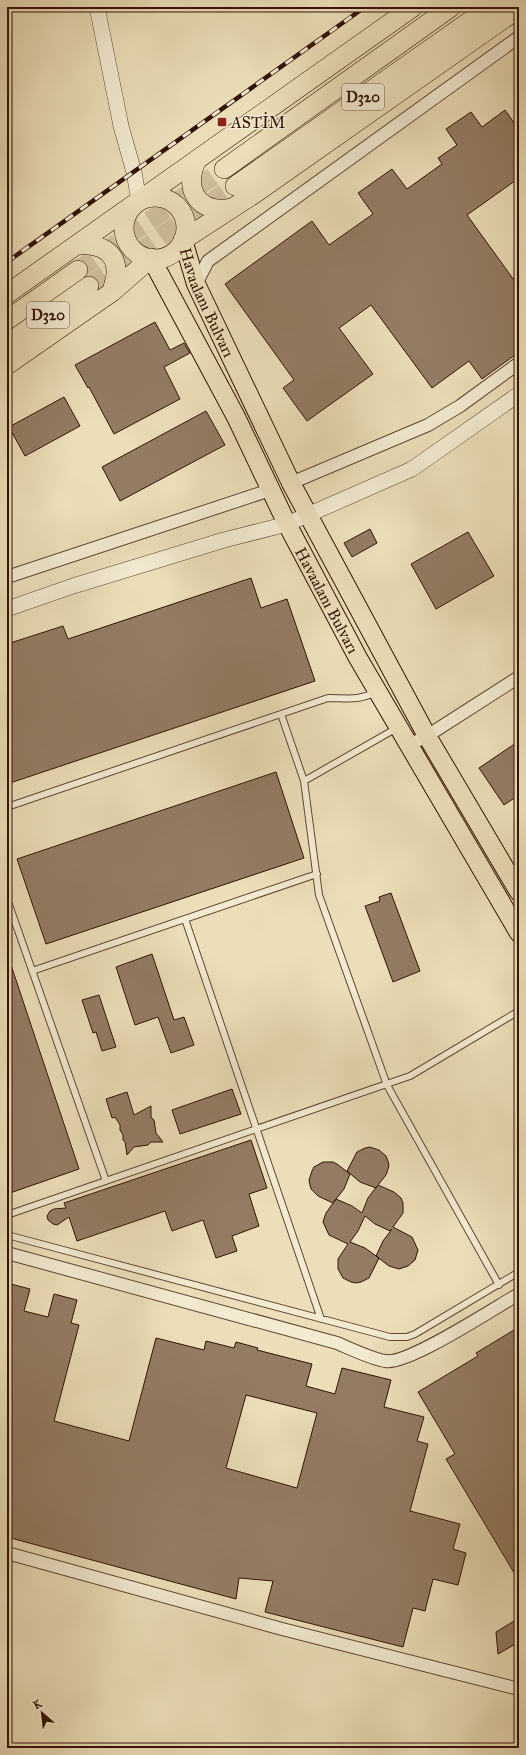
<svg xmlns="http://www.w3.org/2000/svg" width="526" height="1755" font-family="'IM FELL Great Primer',serif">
<rect width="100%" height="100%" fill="#ebdeb8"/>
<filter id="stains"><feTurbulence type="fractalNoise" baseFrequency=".005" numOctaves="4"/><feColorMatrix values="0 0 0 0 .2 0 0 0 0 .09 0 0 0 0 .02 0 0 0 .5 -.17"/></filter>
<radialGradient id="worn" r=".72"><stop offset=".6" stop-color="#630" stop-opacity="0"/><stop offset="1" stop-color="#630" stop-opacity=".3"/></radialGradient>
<path fill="#937c63" stroke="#331206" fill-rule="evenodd" d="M505,110l14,20v48l-52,37 52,72v65l-37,27 -13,-18 -37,27 -61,-83 -32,23 34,46 -66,47 -24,-33 11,-8 -69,-96 87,-63 17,24 44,-31 -15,-21 34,-24 15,20 35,-25 -4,-6 19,-13 -11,-16 25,-17 11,15z
M155,322l15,28 14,-7 6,10 -26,14 16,32 -66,35 -25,-47 -1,1 -13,-23z
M64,397l16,29 -55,30 -16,-29z
M206,411l19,34 -105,56 -18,-34z
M370,529l7,14 -25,14 -8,-14z
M468,532l26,44 -58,33 -25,-45z
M251,578l10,30 26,-9 28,82 -308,103v-140l56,-18 5,13z
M519,741v54l-15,10 -25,-37z
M276,772l28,86 -258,86 -29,-85z
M391,893l29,78 -27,11 -28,-76 15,-5 -1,-4z
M152,954l22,66 10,-3 10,28 -23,8 -13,-36 -23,8 -19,-58z
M7,959h2l70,210 -72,25z
M99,995l17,52 -14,4 -6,-19 -3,1 -11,-33z
M232,1089l9,25 -61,20 -8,-24z
M127,1092l7,23 17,-9v11l3,3 2,13 7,9h-12l-3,3 -14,2 -7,8 -2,-13 -2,-2v-5l-3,-5v-5l-5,-8 -3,1 -6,-19z
M251,1140l16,48 -18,6 10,32 -27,10 5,15 -21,7 -13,-38 -31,11 -7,-20 -88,30 -8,-24 -12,8 -4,-1 -5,-4 -1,-4 3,-5 4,-2 12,-1 -2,-5z
M370,1147l9,3 7,6 2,5 1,5 -3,9 -8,10 16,7 7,6 2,5v10l-10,14 19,10 6,13 -3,10 -7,6 -9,3 -10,-3 -13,-10 7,-15 9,-12 -2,2 -15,-7 -10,-8 -7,15 -8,11 15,6 14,10 -10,20 -8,4 -5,1 -5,-1 -8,-4 -5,-9v-10l10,-15 -19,-9 -6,-13 3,-9 10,-14 16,7 10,7 6,-15 9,-12 -1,2 -16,-6 -13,-11 10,-19 8,-4z
M323,1162h10l4,2 13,10 -6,15 -11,14 -15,-7 -7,-7 -1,-4 -1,-5 3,-9 2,-4z
M7,1283l23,6 -6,22 24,6 6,-23 23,6 -6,23 8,2 -25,96 75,20 27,-103 48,12 2,-9 28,7 2,-6 22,6 -1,2 55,14 -6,22 29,8 7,-26 49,12 -7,27 40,10 -7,24 11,3 -18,67 50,13 -7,25 13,4 -8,32 -25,-6 -8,32 -12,-3 -10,39 -138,-35 8,-31 -34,-3 -3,21 -229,-62zM246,1395l71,18 -20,75 -71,-20z
M519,1327v254l-73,-122 9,-5 -37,-62 60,-36 -2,-3z
M519,1618v24l-21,12 -2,-22z"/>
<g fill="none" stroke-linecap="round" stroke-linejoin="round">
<path stroke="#cfbf9d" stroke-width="19" stroke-dasharray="19 10" stroke-linecap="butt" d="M78,270l146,-101
M89,286l146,-100"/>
<g stroke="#614532" stroke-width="8">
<path id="service" d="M281,714l23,67 15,114 68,190 112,200
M304,781l93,-53
M7,807l321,-109c19,0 30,3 48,-6
M7,899l99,282
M185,919l136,400
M32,971l285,-97
M7,1215l403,-139 109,-65
M7,1235l383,102h17l8,-3 104,-62"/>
</g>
<g stroke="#614532" stroke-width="14">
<path id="minor" d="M196,284l12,-23 311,-224
M291,483l137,-58 32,-19 59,-43
M7,577l263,-87
M409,745l18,-9 92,-59
M7,1253l330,90c12,5 37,17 49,18 22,4 110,-54 133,-67
M7,1553l275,76 237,60"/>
</g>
<g stroke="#614532" stroke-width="16">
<path id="tertiary" d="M97,7l24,119 13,46 5,29
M7,609l66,-23 151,-46 63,-16 125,-55 107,-75"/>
</g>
<g stroke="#331206" stroke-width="20">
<g id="primary">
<path id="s1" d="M183,240l13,44 95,199 136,253 92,156"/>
<path id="s2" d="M151,258l85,159 51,107 71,134 161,275"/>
</g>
</g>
<g stroke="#331206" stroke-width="20">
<path id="trunk" d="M197,160c-15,29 2,55 35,48
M224,169l227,-162
M235,186l255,-179
M124 228a31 31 0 1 1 62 0a31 31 0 1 1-62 0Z
M183,240l71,-46 265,-186
M78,245c19,-2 39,5 38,28 0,6 -3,13 -4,19
M7,294l406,-287
M7,320l71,-50
M7,344l82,-58
M7,365l105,-73 39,-34"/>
</g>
<use href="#service" stroke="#f2ead1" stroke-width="6"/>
<use href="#minor" stroke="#f2ead1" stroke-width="12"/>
<use href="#tertiary" stroke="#f2ead1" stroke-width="15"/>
<use href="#primary" stroke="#ebdeb8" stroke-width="18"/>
<use href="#trunk" stroke="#ebdeb8" stroke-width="19"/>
<g stroke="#331206" stroke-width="4.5">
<path id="rail" d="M7,262l358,-255"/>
</g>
<use href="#rail" stroke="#f2ead1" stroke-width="3" stroke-dasharray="9" stroke-linecap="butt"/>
</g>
<rect fill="#8f2418" stroke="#f2ead1" stroke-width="1.5" x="217" y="117" width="10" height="10" rx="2"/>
<g text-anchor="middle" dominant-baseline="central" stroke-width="3" stroke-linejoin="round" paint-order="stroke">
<g fill="#f2ead1" stroke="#6c5343" stroke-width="1">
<rect x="342" y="84" width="42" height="26" rx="3"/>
<rect x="27" y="302" width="42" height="26" rx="3"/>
</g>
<g font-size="15" font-weight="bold" fill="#331206">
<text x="363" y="97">D320</text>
<text x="48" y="315">D320</text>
</g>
<g font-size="16" fill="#331206" stroke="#f2ead1" text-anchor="start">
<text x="231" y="122">ASTİM</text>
</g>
<g font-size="16" fill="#331206" stroke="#f2ead1">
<text stroke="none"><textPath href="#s1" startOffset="67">Havaalanı Bulvarı</textPath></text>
<text stroke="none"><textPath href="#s2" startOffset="385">Havaalanı Bulvarı</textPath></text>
</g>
</g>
<rect width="526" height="1755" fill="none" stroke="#ebdeb8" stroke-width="24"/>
<rect x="8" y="8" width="510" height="1739" fill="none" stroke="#331206" stroke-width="2"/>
<rect x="12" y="12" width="502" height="1731" fill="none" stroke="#331206"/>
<g transform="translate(42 1713) rotate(332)" stroke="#f2ead1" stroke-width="3" paint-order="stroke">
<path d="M0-3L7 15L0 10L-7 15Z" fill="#331206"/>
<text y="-6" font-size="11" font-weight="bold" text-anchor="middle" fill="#331206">K</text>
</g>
<rect width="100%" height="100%" filter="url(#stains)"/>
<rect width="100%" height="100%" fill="url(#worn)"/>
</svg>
